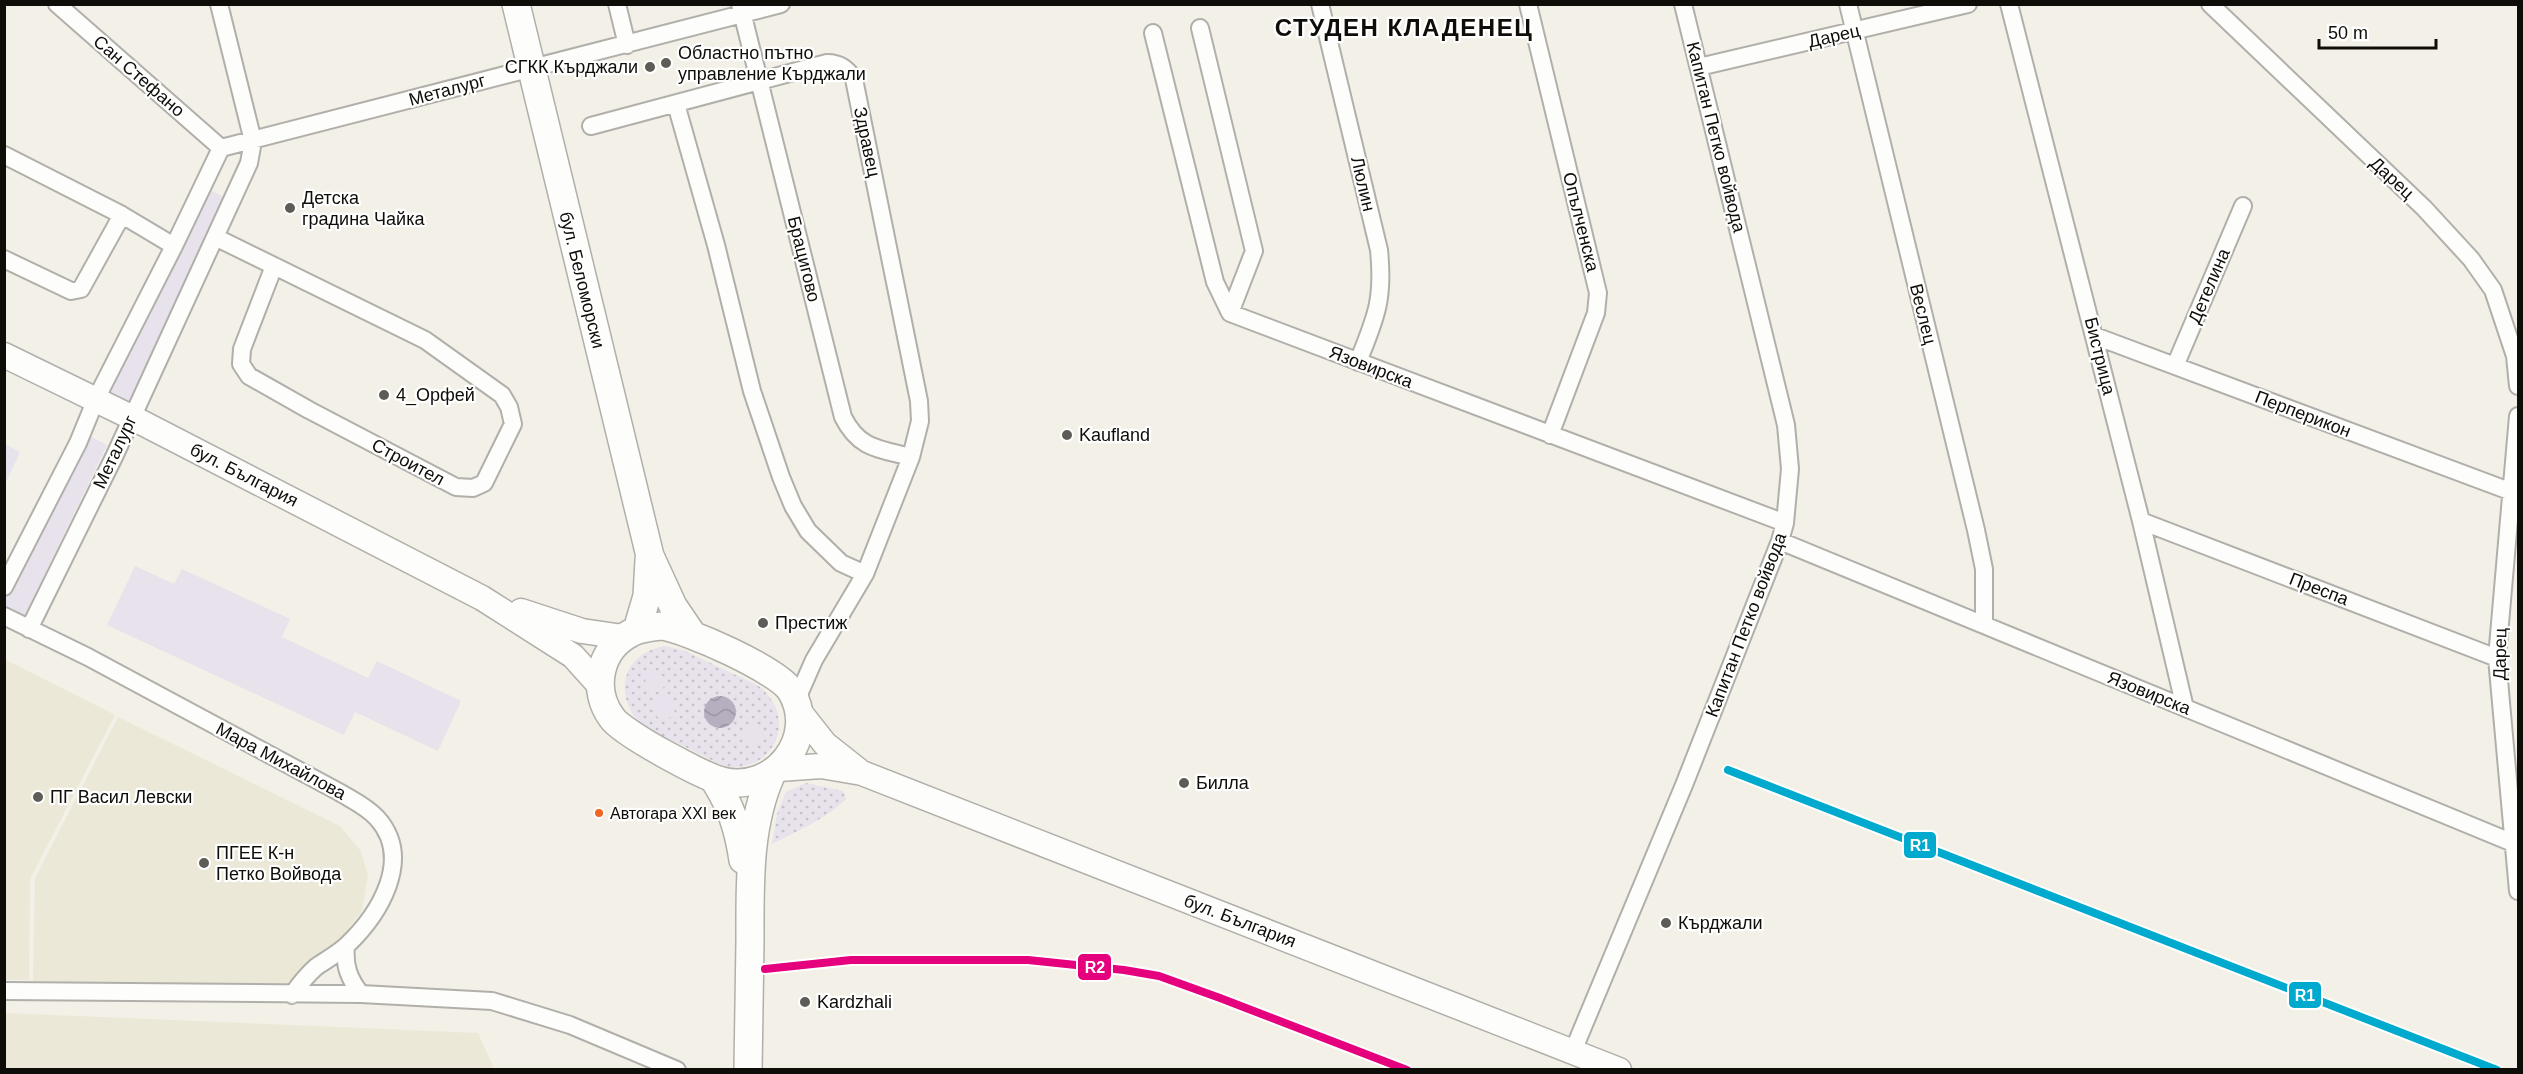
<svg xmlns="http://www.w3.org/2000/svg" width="2523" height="1074" font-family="Helvetica,sans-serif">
<defs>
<pattern id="grass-dots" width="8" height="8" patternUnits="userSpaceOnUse" patternTransform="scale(1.5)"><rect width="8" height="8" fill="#e7e2eb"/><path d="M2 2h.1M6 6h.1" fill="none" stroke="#c5c1c8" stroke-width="1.8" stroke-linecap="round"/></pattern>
<pattern id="water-waves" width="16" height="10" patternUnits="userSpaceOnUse" patternTransform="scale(1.5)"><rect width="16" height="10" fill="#b5afc0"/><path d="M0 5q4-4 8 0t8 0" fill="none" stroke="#9a95a4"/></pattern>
</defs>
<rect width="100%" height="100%" fill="#f2f0e7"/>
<path fill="#ebe8d7" d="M4,659l111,56 -85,164 -1,101h-24z
M118,717l222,109 20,24 8,25 -6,36 -19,25 -59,50 -251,-5 2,-103z
M5,1013l473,20 16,36h-489z"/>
<path fill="url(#grass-dots)" d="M665,646l18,4 74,35c42,30 20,87 -31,82l-80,-39c-34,-27 -27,-74 19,-82z
M806,783l37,8 3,8c-20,20 -49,32 -74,45l5,-30 9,-22z"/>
<path fill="#e7e2eb" d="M206,188l20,10 -101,210 -19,-10z
M86,434l21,11 -84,174 -18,-8 -1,-8z
M5,444l15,8 -15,32z
M135,566l39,18 8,-15 108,50 -8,18 86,41 9,-17 84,40 -23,50 -83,-39 -11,23 -237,-110z
M645 682a10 10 0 1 1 20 0a10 10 0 1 1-20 0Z
M653 708a11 11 0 1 1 22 0a11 11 0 1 1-22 0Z
M743 733a10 10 0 1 1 20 0a10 10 0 1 1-20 0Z"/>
<path fill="url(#water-waves)" d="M704 712a16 16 0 1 1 32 0a16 16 0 1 1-32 0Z"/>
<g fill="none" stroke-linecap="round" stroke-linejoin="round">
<g stroke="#b1afa9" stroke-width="20">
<path id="street" d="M57,4l164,144
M617,4l10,41
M1320,4l59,246c5,50 -3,67 -21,112
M1528,4l70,289 -2,20 -46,122
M1848,4l128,526 8,39v56
M2009,4l132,517 44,187
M2210,4l214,204 47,51 22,31 22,66 3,30
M1200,28l54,223 -24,62
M1153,33l62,249 15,31 555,210
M1699,67l269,-63
M676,104l40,141 36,146 29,86 12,29 15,25 33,32 24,11
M591,126l236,-63c13,0 20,6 27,16l65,322 1,20 -9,36c-32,-8 -52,-8 -68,-40l-103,-413
M221,148l560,-144
M4,155l118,60
M215,237l210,103 77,55 7,12 4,17 -29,59 -11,5 -17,-1 -147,-77 -60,-34 -8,-12 1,-15 32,-83
M4,259l67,32 10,-2 41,-74 52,31
M2095,336l417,156
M2175,366l68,-160
M2518,416l-21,242 21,233
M2141,521l356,137
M1780,541l738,304
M4,587l74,-144 18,-44 78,-153 47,-98
M4,616l84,41 251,135c13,8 27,14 38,26 37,41 2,97 -31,128 -9,8 -20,14 -30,21 -9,8 -17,18 -24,28
M29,629l85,-172 135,-294 4,-22 -34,-137
M796,701l18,-41 51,-86 46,-117
M346,946c-2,20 3,33 15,48
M4,991l357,3 131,7 78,24 107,45
M1573,1051l111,-266 96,-244 5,-18 5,-54 -4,-44 -103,-421"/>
</g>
<g stroke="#b1afa9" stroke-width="27">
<path id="secondary" d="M4,355l127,62 351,181 91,58 27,30
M521,611l61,20 41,6
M799,711l26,33 33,26
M779,769l42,-3 41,7 757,297"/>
</g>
<g stroke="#b1afa9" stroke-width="30">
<path id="primary" d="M516,4l134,552 23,50 19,28
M662,626c26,4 116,44 129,65 28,47 -17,103 -69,90 -18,-4 -100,-48 -110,-63 -21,-28 -13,-69 19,-85 9,-5 21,-6 31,-7z
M637,630l10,-34 2,-36
M713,778c18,28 25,49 30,82
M748,1070c1,-43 1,-86 2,-129 0,-56 -2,-116 22,-168"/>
</g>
<use href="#street" stroke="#fdfdfb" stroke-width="16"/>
<use href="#secondary" stroke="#fdfdfb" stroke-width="24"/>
<use href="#primary" stroke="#fdfdfb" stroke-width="27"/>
<g stroke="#fff" stroke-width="12">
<path id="rail-1" d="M1728,770l769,300"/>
</g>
<g stroke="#fff" stroke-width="12">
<path id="rail-2" d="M765,969l86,-9h177l96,10 35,6 61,22 187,72"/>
</g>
<use href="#rail-1" stroke="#00a9ce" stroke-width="8"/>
<use href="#rail-2" stroke="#e5007d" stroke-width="8"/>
</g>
<g fill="#5e5c56" stroke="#fff" stroke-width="2">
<circle cx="666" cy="63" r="6"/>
<circle cx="650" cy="67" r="6"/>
<circle cx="290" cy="208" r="6"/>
<circle cx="384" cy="395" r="6"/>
<circle cx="1067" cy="435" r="6"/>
<circle cx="763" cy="623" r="6"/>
<circle cx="1184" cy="783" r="6"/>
<circle cx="38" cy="797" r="6"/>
<circle cx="204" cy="863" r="6"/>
<circle cx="1666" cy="923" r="6"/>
<circle cx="805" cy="1002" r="6"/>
</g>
<circle fill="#f26522" stroke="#fff" stroke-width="2" cx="599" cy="813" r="5"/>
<g text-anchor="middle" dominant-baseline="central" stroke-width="4.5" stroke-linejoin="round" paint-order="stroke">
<g font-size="16" fill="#0e0d08" stroke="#fff" text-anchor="start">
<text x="610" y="813">Автогара XXI век</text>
</g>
<g font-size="18" fill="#0e0d08" stroke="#fff">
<text transform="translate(1834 36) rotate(-13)">Дарец</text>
<text transform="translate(139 76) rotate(41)">Сан Стефано</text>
<text transform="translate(447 90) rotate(-15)">Металург</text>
<text transform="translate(1716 137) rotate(76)">Капитан Петко войвода</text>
<text transform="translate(867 142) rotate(78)">Здравец</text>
<text transform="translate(2392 178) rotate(43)">Дарец</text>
<text transform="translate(1363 184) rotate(77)">Люлин</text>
<text transform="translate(1581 222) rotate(76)">Опълченска</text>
<text transform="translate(804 259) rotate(76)">Брацигово</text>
<text transform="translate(582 280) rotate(76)">бул. Беломорски</text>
<text transform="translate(2209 286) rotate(-67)">Детелина</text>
<text transform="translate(1923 314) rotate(76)">Веслец</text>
<text transform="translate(2100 356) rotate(76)">Бистрица</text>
<text transform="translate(1371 367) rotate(21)">Язовирска</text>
<text transform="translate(2303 414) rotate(21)">Перперикон</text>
<text transform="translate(115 452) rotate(-65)">Металург</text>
<text transform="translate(408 462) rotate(28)">Строител</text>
<text transform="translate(244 475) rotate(27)">бул. България</text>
<text transform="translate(2319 589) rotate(21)">Преспа</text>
<text transform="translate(1746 625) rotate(-69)">Капитан Петко войвода</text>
<text transform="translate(2500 654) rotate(-89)">Дарец</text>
<text transform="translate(2149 693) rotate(22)">Язовирска</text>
<text transform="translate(281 761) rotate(28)">Мара Михайлова</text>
<text transform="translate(1240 921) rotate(21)">бул. България</text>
</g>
<g font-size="18" fill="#0e0d08" stroke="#fff" text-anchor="start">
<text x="678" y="53">Областно пътно<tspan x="678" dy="21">управление Кърджали</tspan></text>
<text x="638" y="67" text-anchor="end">СГКК Кърджали</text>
<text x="302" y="198">Детска<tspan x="302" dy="21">градина Чайка</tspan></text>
<text x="396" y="395">4_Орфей</text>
<text x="1079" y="435">Kaufland</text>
<text x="775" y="623">Престиж</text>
<text x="1196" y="783">Билла</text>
<text x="50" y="797">ПГ Васил Левски</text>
<text x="216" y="853">ПГЕЕ К-н<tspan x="216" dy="21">Петко Войвода</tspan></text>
<text x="1678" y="923">Кърджали</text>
<text x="817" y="1002">Kardzhali</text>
</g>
<g font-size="24" font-weight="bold" letter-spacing="1.5" fill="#0e0d08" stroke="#fff">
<text x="1404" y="27">СТУДЕН КЛАДЕНЕЦ</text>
</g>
</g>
<g stroke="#fff" stroke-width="2">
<rect x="1903" y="831" width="34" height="28" rx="6" fill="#00a9ce"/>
<rect x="1077" y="953" width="35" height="28" rx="6" fill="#e5007d"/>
<rect x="2288" y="981" width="34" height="28" rx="6" fill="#00a9ce"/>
</g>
<g font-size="16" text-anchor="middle" font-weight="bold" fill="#fff">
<text x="1920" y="851">R1</text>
<text x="1095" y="973">R2</text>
<text x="2305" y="1001">R1</text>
</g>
<rect width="2523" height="1074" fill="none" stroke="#0e0d08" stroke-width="12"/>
<path d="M2319 39v9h117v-9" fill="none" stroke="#0e0d08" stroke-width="3"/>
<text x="2328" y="39" font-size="18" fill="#0e0d08" stroke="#ffffff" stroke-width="4.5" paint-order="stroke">50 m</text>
</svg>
